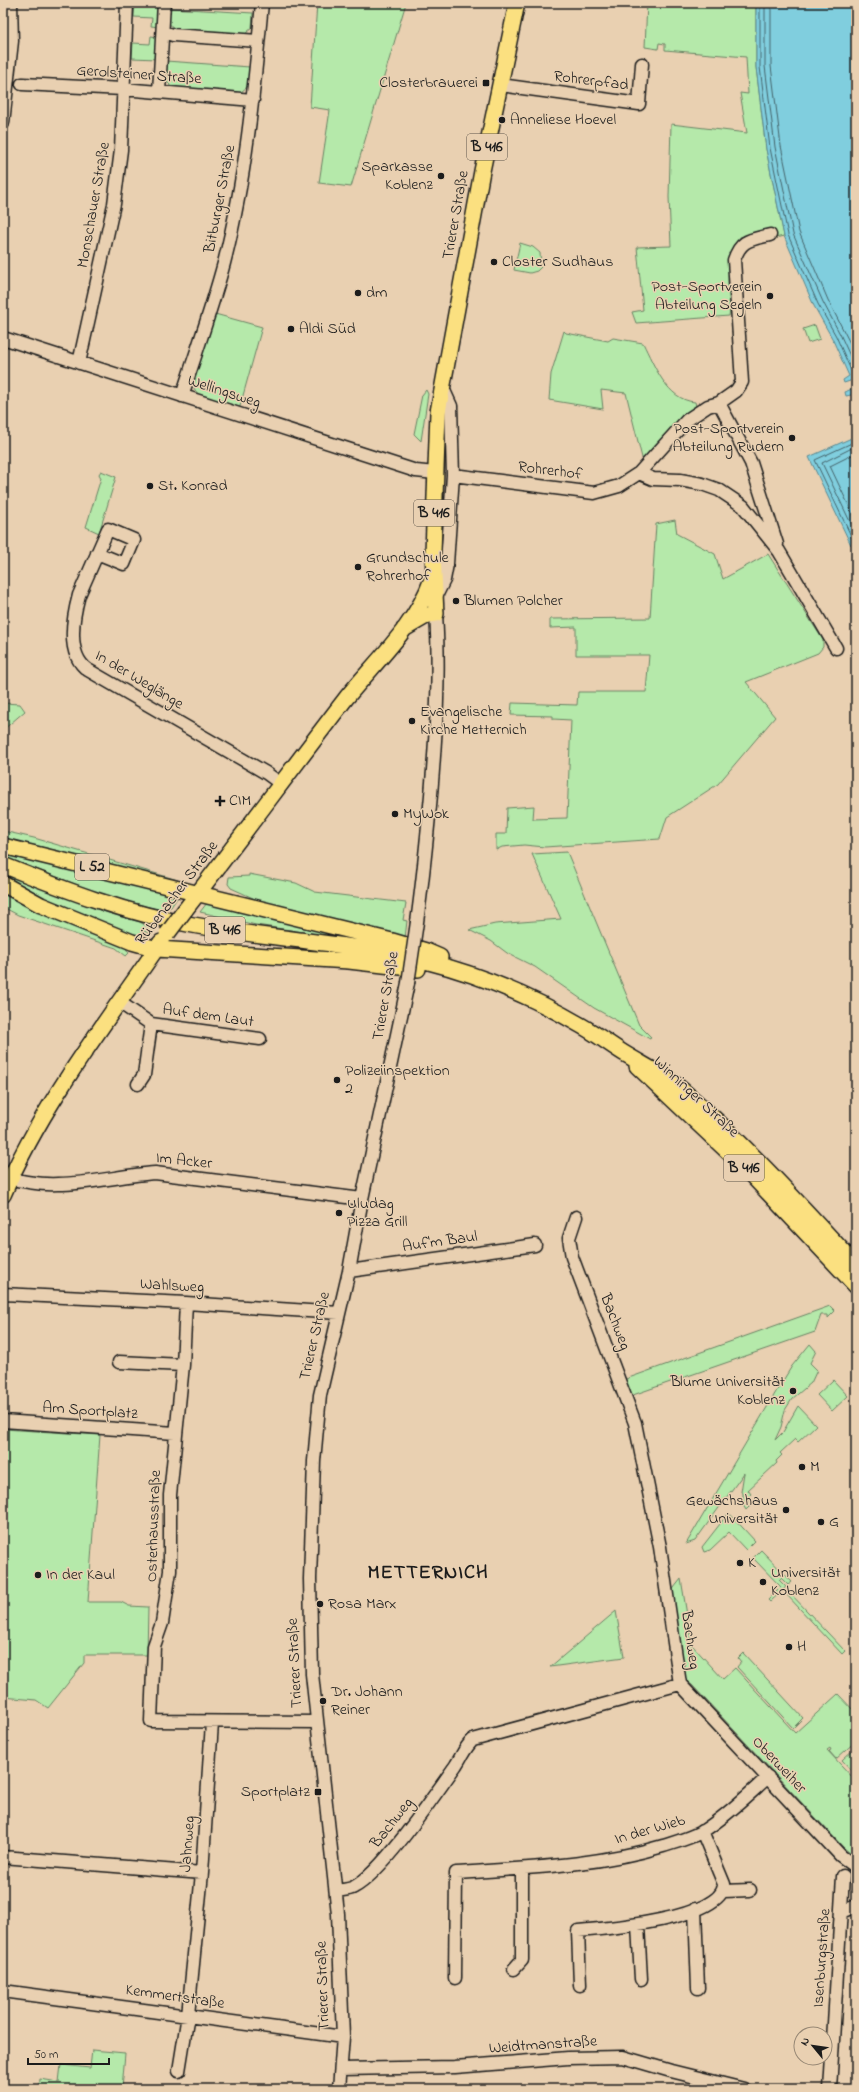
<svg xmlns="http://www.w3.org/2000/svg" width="859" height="2092" font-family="'Indie Flower',sans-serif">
<rect width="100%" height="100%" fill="#e9d0b1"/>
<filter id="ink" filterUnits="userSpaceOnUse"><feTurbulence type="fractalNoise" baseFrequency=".025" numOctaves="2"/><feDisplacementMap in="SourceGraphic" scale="8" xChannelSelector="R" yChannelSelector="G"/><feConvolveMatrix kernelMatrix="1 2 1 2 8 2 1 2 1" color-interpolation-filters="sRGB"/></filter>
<g filter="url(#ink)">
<path fill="#b5e9aa" stroke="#688263" d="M135,3h25l-1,24 -8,-1 1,-8 -18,-1z
M317,3h89l-55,184 -32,-4 11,-73 -20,-3z
M647,3h109v64l10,82 18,87 -23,5 -5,-7 -16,3c-7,14 -12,29 -12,45 0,12 3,22 1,34l-93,7 -4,-11 11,-2 -6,-63 34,-1 -2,-49 2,-73 76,9 -7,-40 8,1 -2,-37 -81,-7v-6l-6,-1 -1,6 -13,-2z
M170,8l83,5 -1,15 -5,4 -1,3 -73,-4 1,-3 -6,-5z
M151,36l7,1 -1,22 -25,-1 1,-15 17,1z
M166,61l84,6 -3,20 -6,5v3l-72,-7 1,-3 -5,-5z
M520,243l13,4 7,6 1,14 -4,4 -7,2 -16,-3z
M215,314l47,13 -23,83c-16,-5 -48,-9 -46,-30z
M815,325l5,14 -12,4 -5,-14z
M564,331l2,2 42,8 5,-3 30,5c11,22 24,57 52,59l1,4 -18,15 -35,41 -17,-69 -25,-3 2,19 -54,-9 2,-26z
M426,390l2,4 -7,47 -7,-7 8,-39z
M101,471l15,6 -17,56 -13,-6 15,-49 -2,-4z
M675,520l2,14 38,20 8,25 45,-25 55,86v7l-5,6 -72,29 29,35 -57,67 -51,33 -7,22 -115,8 -21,-2 -22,2 -6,3v-16h10l1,-26 27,-2 -1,13 34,-1 4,-98 -18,-1v-3l-42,-1 1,-12 65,2 1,-13h68l3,-37h-73v-28l-26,1v-9l100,-1 6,-94z
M3,703l17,1 5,7 -22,19z
M3,831l31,7 144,42 -2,4 -114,-30v-2l-59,-14z
M567,852l72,173 12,12 -1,2 -56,-31 -59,-41 -28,-14 -16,-12 -22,-11 26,-6 66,-5 -29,-65z
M3,853l172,43 2,2 -6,9 -11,3 -57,-15 -100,-39z
M3,872l38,15 -1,1 68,25 32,9 14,9 -3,4 -6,-4 -5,8 -61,-23 -76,-36z
M249,874l47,9 19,9 91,11 -3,17 4,1 -2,17 -130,-30 -44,-20 -3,-4 1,-7 20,-1z
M3,888l120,56 6,9 -3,3 -10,-8 -98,-33 -15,-8z
M207,903l144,35v1l-95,-14 -56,-13z
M830,1306l5,5 -7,7v-3h-7l-6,17 -185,64 -7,-16z
M810,1344l6,7 -6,12 7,7 -6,13 -19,16 -7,11 -4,17 -6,13 8,-8 15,-26 18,19 -18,17 -3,-3 -15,14 2,2 -6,6 1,2 -29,27 3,4 -4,4 5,6 -6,6 -3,-5v-12l-2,-1 3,-19 -49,68 -9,3 90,-152 16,-26z
M833,1380l15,16 -16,15 -15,-16z
M3,1429l97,6 -12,167h33l8,4 19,1 -1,48h-63v8l-36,45 -12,-8 -33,-3z
M727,1515h4l24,26 -9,9 -17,-18 -19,18 -6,2 -2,-5z
M761,1550l31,32 -4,3 -7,-7 -2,2 7,7 -16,15 -2,-2 13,-13 -28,-29z
M681,1579l11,66 31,34 12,-11 60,65 43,-39 18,19v28l-20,18 -7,-8 2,-1 -1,-2 -3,2 29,31v77l-12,-10 -152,-163 -7,-5 -15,-87z
M789,1592l56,59 -3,3 -56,-60z
M616,1611l8,46 -74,10z
M743,1653l60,65 -10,10 -56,-61 4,-5 -3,-4z
M856,1747v28l-14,-15z
M92,2050l33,3 -3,36h-83l1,-10 19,3 2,-17 29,3z"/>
<path fill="#80cede" stroke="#588790" d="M756,3h100v391l-10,2 -1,-4 11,-5 -3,-7 -9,3 -1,-3 6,-4 -17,-38 -18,-32 -30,-70 -18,-87 -10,-82z
M856,436v106l-5,3 -42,-88z"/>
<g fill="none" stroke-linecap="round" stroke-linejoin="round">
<path stroke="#44636a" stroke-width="1" d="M760,3v64l10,81 18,87 30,69 18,32 17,39 3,2
M765,3v63l10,81 18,87 30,68 17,32 16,35
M771,3v63l10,80 18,86 29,68 28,55
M856,441l-41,19 37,78 4,1
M856,446l-34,17 34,71
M856,453l-26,13 26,55"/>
<g stroke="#1c1c1c" stroke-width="15">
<path id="minor" d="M163,32l10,3 85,6
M22,84l101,5 130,11
M500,85l139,19 3,-40
M159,92l5,-89
M3,123l9,-82 -1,-38
M3,338l413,133 19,2
M79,363l35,-159 7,-54 6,-147
M182,396c14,-44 30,-88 42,-133 22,-85 30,-173 38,-260
M719,403l32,60 26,81
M639,473l14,6 27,1 22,4 17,6 24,16 36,45 57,97
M453,475l141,18 25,-7 20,-13 48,-53 21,-14 11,-3 17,-12 6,-9 -8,-122c7,-21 16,-20 36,-25
M97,553l27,11 10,-24 -26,-11 -29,66c-6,22 -13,60 9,75l178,103 15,11
M435,598l9,-18 3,-16 6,-89 -2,-69 -9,-20
M417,922c6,-42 10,-84 14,-127 5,-60 9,-121 5,-181
M119,1002l32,22 109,15
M138,1084l6,-9 7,-51
M3,1177c18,4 36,8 55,7 32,0 65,-9 97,-11l207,26
M576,1217l-7,21 3,19 63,166 25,124 20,137
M349,1271l186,-26
M3,1294l183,9 153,10
M186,1303l-3,62 -13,130v76l-8,52 -8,23 -3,75 166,1
M119,1362l64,3
M3,1421l172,12
M680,1684l161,172 15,11
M3,1857l199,16
M336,1891c5,-1 13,-1 18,-4 28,-14 82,-94 102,-122 6,-9 9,-18 17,-25l207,-56
M724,1891l26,-1
M695,1909l3,79
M841,1912l15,-6
M638,1925l3,54
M514,1969l8,-9v-91
M455,1978l1,-105c69,-5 141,-7 207,-27 13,-4 28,-8 40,-15 24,-15 45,-36 65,-54
M580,1985l-2,-54c26,-2 146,-12 146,-47l-22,-53
M3,1991l340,46
M341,2069l114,-2 113,-9 55,-1 48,14 73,18
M179,2071l9,-56 14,-142 10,-150
M339,2089l4,-52 -5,-123 -26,-240 -2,-95 4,-118 6,-66 29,-124 13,-72 46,-216
M830,2089l13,-213"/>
</g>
<g stroke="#1c1c1c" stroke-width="18">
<path id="major" d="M404,629l24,-14 8,-1 -3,-61 5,-141 44,-241 35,-168
M3,846l389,95 34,10 14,6
M3,865c62,25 125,49 190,60 77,14 156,17 232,36 56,14 108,36 157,65 16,9 30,20 45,29 18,11 37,20 54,34 63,53 119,116 175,176
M3,884l38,21 91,37 25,7 192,12 69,8
M185,910c55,-71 108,-143 162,-213 30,-37 69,-72 85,-118
M637,1066l105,99 114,121
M3,1195c40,-92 101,-170 158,-253"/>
</g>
<use href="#minor" stroke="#e9d0b1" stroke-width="12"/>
<use href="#major" stroke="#fbe080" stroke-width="15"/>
<g stroke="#1c1c1c" stroke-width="15" stroke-linecap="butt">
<path id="minor-bridge" d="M408,983l9,-61"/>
</g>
<g stroke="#1c1c1c" stroke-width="18" stroke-linecap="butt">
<path id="major-bridge" d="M167,934l18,-24"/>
</g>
<use href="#minor-bridge" stroke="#e9d0b1" stroke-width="12"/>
<use href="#major-bridge" stroke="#fbe080" stroke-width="15"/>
</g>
</g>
<g fill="#1c1c1c" stroke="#e9d0b1" stroke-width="1.5">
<rect x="482" y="79" width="8" height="8" rx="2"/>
<circle cx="502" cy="120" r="4"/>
<circle cx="441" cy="176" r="4"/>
<circle cx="494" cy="262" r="4"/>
<circle cx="358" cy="293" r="4"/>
<circle cx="770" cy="296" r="4"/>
<circle cx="291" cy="329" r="4"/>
<circle cx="792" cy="438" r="4"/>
<circle cx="150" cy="486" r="4"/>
<circle cx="358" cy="567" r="4"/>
<circle cx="456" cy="601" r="4"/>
<circle cx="412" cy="721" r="4"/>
<path d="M218 795h4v4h4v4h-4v4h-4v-4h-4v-4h4z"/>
<circle cx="395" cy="814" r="4"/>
<circle cx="337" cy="1080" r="4"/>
<circle cx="339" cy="1213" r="4"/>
<circle cx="793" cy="1391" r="4"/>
<circle cx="802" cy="1467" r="4"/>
<circle cx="786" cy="1510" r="4"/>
<circle cx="821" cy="1522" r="4"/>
<circle cx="740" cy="1563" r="4"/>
<circle cx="38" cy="1575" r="4"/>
<circle cx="763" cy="1582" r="4"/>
<circle cx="320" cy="1604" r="4"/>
<circle cx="789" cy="1647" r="4"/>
<circle cx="323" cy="1701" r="4"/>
<rect x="314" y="1788" width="8" height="8" rx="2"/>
</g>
<g text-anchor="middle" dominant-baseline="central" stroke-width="3" stroke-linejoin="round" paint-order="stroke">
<g fill="#e9d0b1" stroke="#5a5249" stroke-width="1">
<rect x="467" y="134" width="40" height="26" rx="3"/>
<rect x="414" y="500" width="40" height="26" rx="3"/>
<rect x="75" y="854" width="34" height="26" rx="3"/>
<rect x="205" y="917" width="40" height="26" rx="3"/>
<rect x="724" y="1155" width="40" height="26" rx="3"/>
</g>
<g font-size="15" font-weight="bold" fill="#1c1c1c">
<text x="487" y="147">B 416</text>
<text x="434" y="513">B 416</text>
<text x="92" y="867">L 52</text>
<text x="225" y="930">B 416</text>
<text x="744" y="1168">B 416</text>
</g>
<g font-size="16" fill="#1c1c1c" stroke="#e9d0b1">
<text transform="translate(139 75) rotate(4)">Gerolsteiner Straße</text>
<text transform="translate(591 81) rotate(7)">Rohrerpfad</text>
<text transform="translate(220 199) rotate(-79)">Bitburger Straße</text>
<text transform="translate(94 205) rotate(-80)">Monschauer Straße</text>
<text transform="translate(456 215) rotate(-80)">Trierer Straße</text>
<text transform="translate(224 392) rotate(18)">Wellingsweg</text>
<text transform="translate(550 471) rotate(7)">Rohrerhof</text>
<text transform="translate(139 680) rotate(31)">In der Weglänge</text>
<text transform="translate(177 893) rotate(-53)">Rübenacher Straße</text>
<text transform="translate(386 996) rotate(-80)">Trierer Straße</text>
<text transform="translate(208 1016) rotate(8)">Auf dem Laut</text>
<text transform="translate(696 1097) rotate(43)">Winninger Straße</text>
<text transform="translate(184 1161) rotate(6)">Im Acker</text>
<text transform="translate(440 1242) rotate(-8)">Auf'm Baul</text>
<text transform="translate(172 1286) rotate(3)">Wahlsweg</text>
<text transform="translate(615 1322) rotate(69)">Bachweg</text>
<text transform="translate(315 1336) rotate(-77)">Trierer Straße</text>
<text transform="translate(90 1411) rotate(4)">Am Sportplatz</text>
<text transform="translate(154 1526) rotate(-88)">Osterhausstraße</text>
<text transform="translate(690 1640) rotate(82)">Bachweg</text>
<text transform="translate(295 1663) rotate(-93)">Trierer Straße</text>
<text transform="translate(779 1765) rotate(47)">Oberweiher</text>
<text transform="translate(392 1823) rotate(-52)">Bachweg</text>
<text transform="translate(650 1830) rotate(-16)">In der Wieb</text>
<text transform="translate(188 1844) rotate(-86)">Jahnweg</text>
<text transform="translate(822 1958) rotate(-86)">Isenburgstraße</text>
<text transform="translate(323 1986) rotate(-92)">Trierer Straße</text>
<text transform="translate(175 1997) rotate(8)">Kemmertstraße</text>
<text transform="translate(543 2045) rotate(-4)">Weidtmanstraße</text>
</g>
<g font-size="16" fill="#1c1c1c" stroke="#e9d0b1" text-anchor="start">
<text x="478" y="83" text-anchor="end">Closterbrauerei</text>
<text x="510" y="120">Anneliese Hoevel</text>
<text x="433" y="167" text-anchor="end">Sparkasse<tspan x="433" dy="18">Koblenz</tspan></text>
<text x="502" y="262">Closter Sudhaus</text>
<text x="762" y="287" text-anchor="end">Post-Sportverein<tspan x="762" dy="18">Abteilung Segeln</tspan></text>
<text x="366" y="293">dm</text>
<text x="299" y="329">Aldi Süd</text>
<text x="784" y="429" text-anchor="end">Post-Sportverein<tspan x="784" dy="18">Abteilung Rudern</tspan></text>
<text x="158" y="486">St. Konrad</text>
<text x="366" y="558">Grundschule<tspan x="366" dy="18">Rohrerhof</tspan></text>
<text x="464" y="601">Blumen Polcher</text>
<text x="420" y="712">Evangelische<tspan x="420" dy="18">Kirche Metternich</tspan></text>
<text x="229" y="801">CIM</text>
<text x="403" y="814">MyWok</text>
<text x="345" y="1071">Polizeiinspektion<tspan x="345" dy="18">2</tspan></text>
<text x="347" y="1204">Uludag<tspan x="347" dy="18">Pizza Grill</tspan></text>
<text x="785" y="1382" text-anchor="end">Blume Universität<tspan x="785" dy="18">Koblenz</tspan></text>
<text x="810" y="1467">M</text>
<text x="778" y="1501" text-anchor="end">Gewächshaus<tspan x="778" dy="18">Universität</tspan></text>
<text x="829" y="1522">G</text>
<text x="748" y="1563">K</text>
<text x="771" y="1573">Universität<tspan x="771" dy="18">Koblenz</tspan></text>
<text x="46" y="1575">In der Kaul</text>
<text x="328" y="1604">Rosa Marx</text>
<text x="797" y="1647">H</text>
<text x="331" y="1692">Dr. Johann<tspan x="331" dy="18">Reiner</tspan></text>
<text x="310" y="1792" text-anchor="end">Sportplatz</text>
</g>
<g font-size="20" font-weight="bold" letter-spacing="1" fill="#1c1c1c" stroke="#e9d0b1">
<text x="428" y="1573">METTERNICH</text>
</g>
</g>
<rect width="859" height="2092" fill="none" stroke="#e9d0b1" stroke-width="16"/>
<rect x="8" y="8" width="843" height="2076" fill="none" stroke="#1c1c1c" stroke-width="1.5" filter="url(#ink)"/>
<g transform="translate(813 2046) rotate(299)"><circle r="19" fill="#e9d0b1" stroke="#978875"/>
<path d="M0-3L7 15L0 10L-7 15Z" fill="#1c1c1c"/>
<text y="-6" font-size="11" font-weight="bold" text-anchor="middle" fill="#1c1c1c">N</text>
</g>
<path d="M28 2058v6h81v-6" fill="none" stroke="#1c1c1c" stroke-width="2"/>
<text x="34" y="2058" font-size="12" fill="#1c1c1c" stroke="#e9d0b1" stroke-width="3" paint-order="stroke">50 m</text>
</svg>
